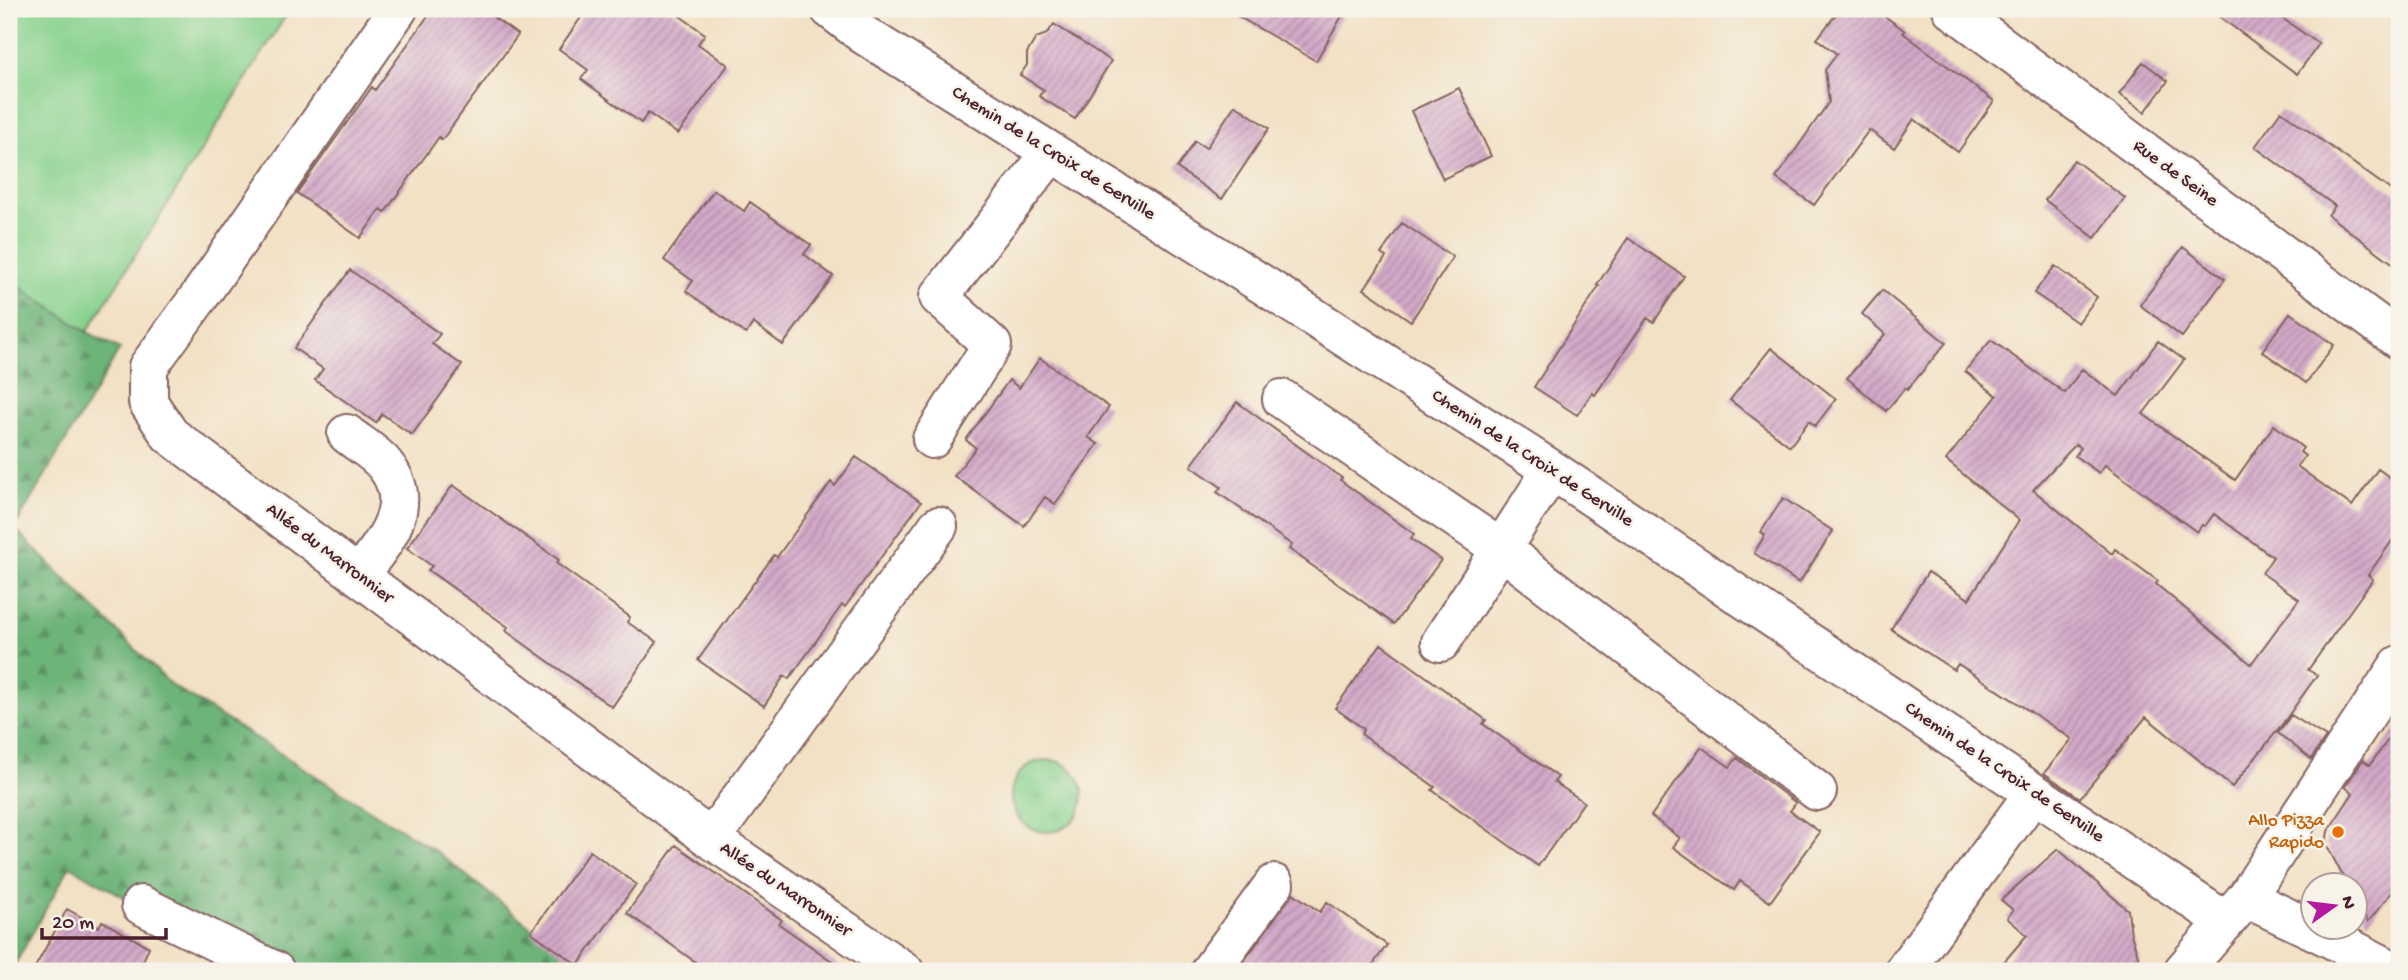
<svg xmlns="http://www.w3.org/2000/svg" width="2408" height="980" font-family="'Gochi Hand',sans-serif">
<defs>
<pattern id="forest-firs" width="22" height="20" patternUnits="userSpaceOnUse" patternTransform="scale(1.75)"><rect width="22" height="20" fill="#6db479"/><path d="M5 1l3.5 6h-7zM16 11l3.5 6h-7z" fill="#5c9263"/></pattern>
<pattern id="park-tufts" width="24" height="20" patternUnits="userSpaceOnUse" patternTransform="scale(1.75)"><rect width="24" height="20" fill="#87d28e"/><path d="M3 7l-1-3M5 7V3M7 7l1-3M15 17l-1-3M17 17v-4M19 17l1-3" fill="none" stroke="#76b47b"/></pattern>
<pattern id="building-hatch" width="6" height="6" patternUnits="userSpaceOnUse" patternTransform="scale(1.75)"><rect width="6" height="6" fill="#d3a9c8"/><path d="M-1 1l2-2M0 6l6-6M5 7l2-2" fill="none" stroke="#ad89a3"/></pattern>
</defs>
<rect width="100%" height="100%" fill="#f7f3e8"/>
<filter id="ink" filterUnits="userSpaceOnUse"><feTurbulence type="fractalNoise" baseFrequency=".0143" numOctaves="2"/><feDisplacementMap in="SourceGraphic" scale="14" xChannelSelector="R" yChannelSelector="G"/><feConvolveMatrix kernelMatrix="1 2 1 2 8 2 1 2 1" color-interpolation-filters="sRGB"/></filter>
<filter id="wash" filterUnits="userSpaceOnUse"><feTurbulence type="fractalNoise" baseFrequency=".00686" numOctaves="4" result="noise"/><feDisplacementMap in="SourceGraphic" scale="28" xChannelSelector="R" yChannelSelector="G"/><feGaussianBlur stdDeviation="1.57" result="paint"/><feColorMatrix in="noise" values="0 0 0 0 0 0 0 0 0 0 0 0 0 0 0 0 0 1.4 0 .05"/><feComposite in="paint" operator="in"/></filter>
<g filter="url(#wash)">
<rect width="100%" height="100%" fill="#f2e1c4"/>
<path fill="#87d28e" stroke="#68785c" stroke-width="2" d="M9,9h281l-203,323 -78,-52z"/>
<path fill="url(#forest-firs)" stroke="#5c6a52" stroke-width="2" d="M9,280l78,52 33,17 -106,179 157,157 266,167 133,106 19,13h-336l-183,-105 -59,105h-2z"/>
<path fill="url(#park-tufts)" stroke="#68785c" stroke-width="2" d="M1011 796a36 36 0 1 1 72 0a36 36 0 1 1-72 0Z"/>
<g id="blocks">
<path fill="url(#building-hatch)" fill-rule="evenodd" d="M433,9h49l36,26 -76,105 -3,-3 -54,75 -4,-3 -21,29 -63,-45 75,-106 3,3z
M587,9h83l35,25 -7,10 30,21 -50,69 -30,-21 -7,10 -60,-44 7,-9 -29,-21z
M1225,9h121l-30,52z
M1840,9h35l30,22 -2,2 91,68 -36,51 -44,-33 -20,29 -25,-18 -55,75 -38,-27 53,-76 -4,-32 12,-16 -20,-15z
M2209,9h60l50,35 -22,30z
M1054,24l57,37 -36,58 -36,-23 5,-6 -24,-15 7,-10v-12l9,-15 11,-4z
M2143,62l25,19 -23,31 -26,-18z
M1459,88l32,68 -48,23 -32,-68z
M1235,105l34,23 -47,71 -45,-31 18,-27 11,7z
M2281,111l118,85v72l-71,-53 7,-9 -80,-59z
M2074,160l51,38 -30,40 -50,-38z
M714,190l30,21 6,-9 61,43 -7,9 29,22 -50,69 -30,-22 -7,11 -60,-43 7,-10 -29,-21z
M1402,223l51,34 -42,64 -47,-32 22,-32 -5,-3z
M1628,238l56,38 -30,46 -7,-4 -52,77 -3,-2 -15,22 -43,-28 65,-101 -2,-1z
M2183,247l42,32 -43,58 -42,-32z
M2055,266l42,31 -19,26 -44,-30z
M350,270l90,64 -8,10 30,21 -50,70 -30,-21 -6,9 -61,-43 8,-11 -29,-21z
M1882,290l64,53 -39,47 -2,-2 -19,23 -39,-33 38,-44 -23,-20z
M2290,313l44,32 -28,38 -44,-32z
M1991,340l74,53 17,-24 36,27 40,-55 26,19 -41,54 92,66 39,-55 29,23 -3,4 5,4 -8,10 55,40 26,-37 21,15v47l-31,44 5,4 -65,91 9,5 -36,51 -49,61 -86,-70 -66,81 -36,-25 28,-34 -114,-75 -4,6 -63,-41 37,-57 41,27 50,-79 -73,-60 51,-64 -32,-25zM2076,444l5,4 -6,8 24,17 6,-8 92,67 5,-7 3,1 9,-12 59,43 -11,16 37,26 -48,65 -95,-80 2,-3 -43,-32 -3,5 -79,-64z
M1771,348l65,51 -21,27 -6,-5 -19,25 -60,-46z
M1040,358l69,49 -21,30 10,7 -43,60 -10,-7 -21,29 -70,-50 22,-28 -10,-8 43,-60 10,8z
M1237,402l105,76 -2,2 74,54 -3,5 30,21 -47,64 -105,-75 3,-4 -75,-53 4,-5 -30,-21z
M856,457l65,45 -76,105 -3,-2 -53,74 -5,-3 -20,30 -66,-46 76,-105 3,2 54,-75 4,4z
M453,485l106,75 -3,3 74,54 -3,5 30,20 -45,65 -106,-76 2,-4 -80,-57 4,-4 -25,-18z
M1783,498l50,33 -34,52 -45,-30 11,-18 -4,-3z
M1381,644l105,76 -3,4 75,53 -4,5 30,20 -46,64 -106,-76 3,-3 -74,-53 3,-5 -29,-21z
M2291,715l35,22 -15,22 -33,-26z
M2399,724v159l-31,39 -12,-23v-13h-8l-22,-42 2,-13 25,-38 -8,-6 18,-27 7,5z
M1701,747l29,20 7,-9 59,45 -6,8 30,21 -50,70 -30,-21 -6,9 -61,-43 7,-9 -29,-22z
M676,845l106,75 -3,4 67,47h-138l-81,-58z
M2058,849l70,61 3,24 12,37h-147l31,-36 -20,-17 6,-8 -12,-10z
M590,851l46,33 -58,81 -47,-33z
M1293,893l27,19 7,-10 60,43 -19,26h-131z
M67,909l32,18 3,-6 47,26 -10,24h-106z"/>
</g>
</g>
<g filter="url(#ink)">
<use href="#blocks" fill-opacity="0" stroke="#856361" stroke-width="2"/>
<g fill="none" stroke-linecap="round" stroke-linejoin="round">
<g stroke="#856361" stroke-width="42">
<path id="minor" d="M398,9l-199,288 -51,70v35l22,33 541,404 193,132
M830,9l34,26 401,251 287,184 673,451
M1952,9l447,331
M1282,399l219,150 316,242
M347,434c12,10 29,19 38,31 32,40 -1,79 -27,110
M932,439l60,-94 -53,-48 112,-144
M1441,642l111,-172
M711,839l227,-313
M2246,898l82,39 66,34
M141,905l134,66
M1210,971l64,-87
M1904,971l130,-178"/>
</g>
<g stroke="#856361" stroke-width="42">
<path id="major" d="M2183,971l63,-73 153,-233"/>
</g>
<use href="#minor" stroke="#fff" stroke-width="38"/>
<use href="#major" stroke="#fff" stroke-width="38"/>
</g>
</g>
<circle fill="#e8710a" stroke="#f7f3e8" stroke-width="2.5" cx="2338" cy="832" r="7"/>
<g text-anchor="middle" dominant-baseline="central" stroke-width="5" stroke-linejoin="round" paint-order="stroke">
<g font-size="19" fill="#4a1f2b" stroke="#f7f3e8">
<text transform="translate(1053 154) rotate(32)">Chemin de la Croix de Gerville</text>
<text transform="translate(2175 174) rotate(36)">Rue de Seine</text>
<text transform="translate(1532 459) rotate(33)">Chemin de la Croix de Gerville</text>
<text transform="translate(329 554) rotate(37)">Allée du Marronnier</text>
<text transform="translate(2004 773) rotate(34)">Chemin de la Croix de Gerville</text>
<text transform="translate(785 890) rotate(34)">Allée du Marronnier</text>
</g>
<g font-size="19" fill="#c56008" stroke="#f7f3e8" text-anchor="end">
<text x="2324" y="821">Allo Pizza<tspan x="2324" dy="22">Rapido</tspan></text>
</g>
</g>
<rect width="2408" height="980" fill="none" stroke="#f7f3e8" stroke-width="35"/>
<g transform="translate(2334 906) rotate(76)"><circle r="33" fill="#f7f3e8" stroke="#b29e9c" stroke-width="2"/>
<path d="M0-5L12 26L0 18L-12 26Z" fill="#b5179e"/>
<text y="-10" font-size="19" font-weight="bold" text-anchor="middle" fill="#4a1f2b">N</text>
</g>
<path d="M42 928v10h124v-10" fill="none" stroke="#4a1f2b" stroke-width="3.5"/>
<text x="52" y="928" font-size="21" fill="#4a1f2b" stroke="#f7f3e8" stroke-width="5" paint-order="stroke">20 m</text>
</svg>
